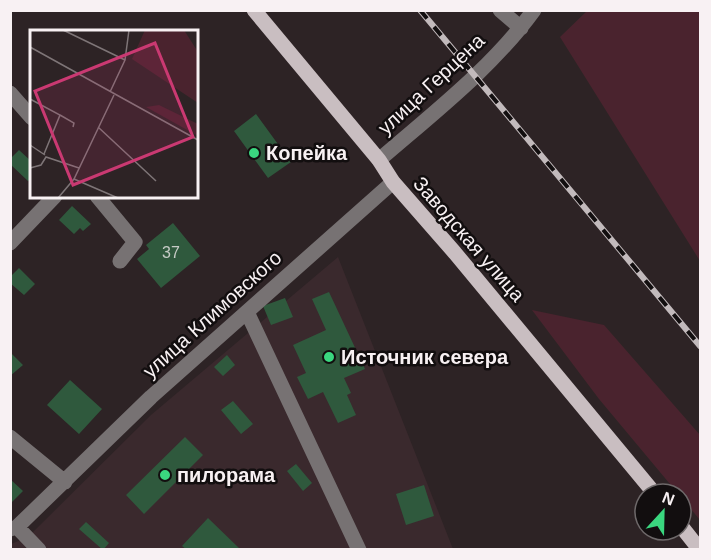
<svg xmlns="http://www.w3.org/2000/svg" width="711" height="560" font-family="Helvetica,sans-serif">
<rect width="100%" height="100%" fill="#2d2325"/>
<path fill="#3a292d" d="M338,257l115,292 -442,1v-6l17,-7 123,-122z"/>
<path fill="#4a232e" d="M587,11h113v250l-140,-224z
M532,310l72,15 96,110v85l-101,-121z"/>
<path fill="#2f593d" d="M256,114l35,48 -23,16 -34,-47z
M19,150l13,12v16l-4,3 -18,-17v-5z
M72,206l19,18 -8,7 -3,-3 -6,6 -15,-14z
M173,223l27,33 -39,32 -24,-29 12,-10 -3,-4z
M19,268l16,16 -11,11 -14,-12v-6z
M329,292l36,77 -21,9 7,15 -4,2 9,20 -18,8 -15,-31 -15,7 -11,-22 9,-4 -13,-28 33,-15 -14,-31z
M285,298l8,19 -22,8 -8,-19z
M10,352l13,13 -13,11z
M227,355l8,10 -12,11 -9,-9z
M70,380l32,29 -23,25 -32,-29z
M233,401l20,23 -12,10 -20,-24z
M185,437l18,18 -59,59 -18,-19z
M296,464l16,19 -9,8 -16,-20z
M10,479l13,12 -13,13z
M424,485l10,31 -28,9 -10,-31z
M208,518l33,32h-54l-5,-4z
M86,522l23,21 -6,7 -24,-21z"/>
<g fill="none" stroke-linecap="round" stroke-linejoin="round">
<path stroke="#777273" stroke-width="15" d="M500,10l21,18
M10,93l22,25
M379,160c53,-46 113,-92 155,-150
M97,196l38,46 -15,19
M10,243l45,-47
M247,312l112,238
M10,437l55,45
M17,527l22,23
M10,529l7,-2 134,-130 242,-215"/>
<path stroke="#c9bec1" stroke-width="15" d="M254,10l125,150 14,22 62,71 200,241
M681,526l19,24"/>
<g stroke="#c2babc" stroke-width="6">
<path id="rail" d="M420,10l280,336"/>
</g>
<use href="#rail" stroke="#120e0f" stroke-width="4" stroke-dasharray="11" stroke-linecap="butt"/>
</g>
<g fill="#3ad77f" stroke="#120e0f" stroke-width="2">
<circle cx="254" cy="153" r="6"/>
<circle cx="329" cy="357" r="6"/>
<circle cx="165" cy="475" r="6"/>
</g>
<g text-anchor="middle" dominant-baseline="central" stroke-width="5" stroke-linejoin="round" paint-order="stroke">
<g font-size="16" fill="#c6cbc6">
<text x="171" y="252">37</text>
</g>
<g font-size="20" fill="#f8f1f3" stroke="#120e0f">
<text transform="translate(431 84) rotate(-43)">улица Герцена</text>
<text transform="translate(469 239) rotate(49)">Заводская улица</text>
<text transform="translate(212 314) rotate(-42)">улица Климовского</text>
</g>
<g font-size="20" font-weight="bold" fill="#f8f1f3" stroke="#120e0f" text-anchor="start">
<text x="266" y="153">Копейка</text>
<text x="341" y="357">Источник севера</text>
<text x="177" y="475">пилорама</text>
</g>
</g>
<g transform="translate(30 30)">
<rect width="168" height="168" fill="#2d2325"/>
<path d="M115,0h39l14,22v51l-66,-44zM129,75l39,19v12l-52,-29z" fill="#4a232e"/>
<path fill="none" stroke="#7e7577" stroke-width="1.5" d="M33,0l62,30M0,17l168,93M80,62l15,-32 4,-30M0,69l30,16 -16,39M30,85l14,8 -1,4M68,97l58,54M0,115l15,10M0,138l11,-3 5,-8 33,11M44,149l44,19M28,168l16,-19 40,-84"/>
<path fill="#ca3972" fill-opacity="0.15" stroke="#ca3972" stroke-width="3" d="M125,13l38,94 -120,48 -38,-94z"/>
<rect width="168" height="168" fill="none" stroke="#f8f1f3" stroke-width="3"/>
</g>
<rect width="711" height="560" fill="none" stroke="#f8f1f3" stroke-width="24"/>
<g transform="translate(663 512) rotate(22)"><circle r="28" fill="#120e0f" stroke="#6e696a" stroke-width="1.5"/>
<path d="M0-4.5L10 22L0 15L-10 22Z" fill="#3ad77f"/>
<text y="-9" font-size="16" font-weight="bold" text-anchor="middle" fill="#f8f1f3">N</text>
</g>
</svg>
